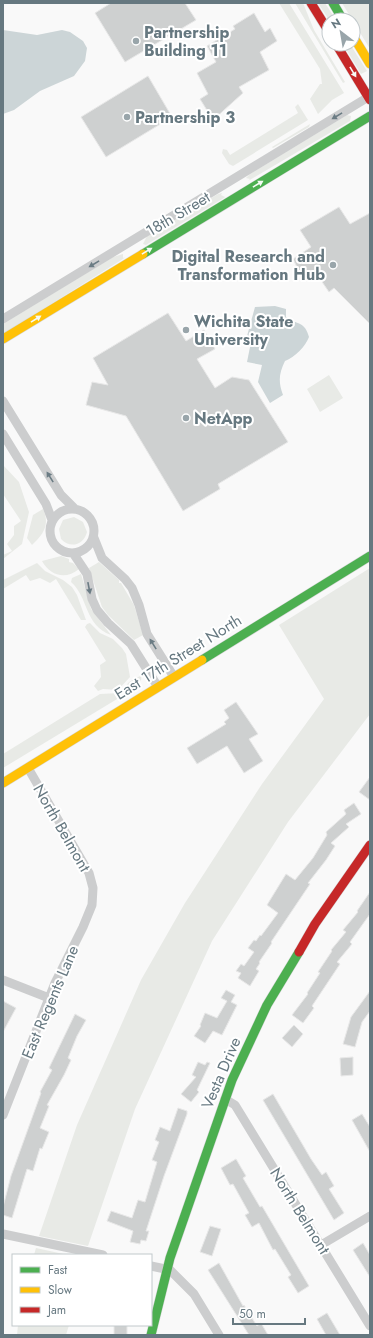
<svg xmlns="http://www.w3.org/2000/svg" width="373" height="1338" font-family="Jost,sans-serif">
<rect width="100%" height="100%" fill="#f9f9f9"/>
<path fill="#e8eae6" d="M279,3h10l55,90 -12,7 -14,14 -8,-15 10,-15h2l-2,-15z
M295,3h8l11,27 31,52 -2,1z
M318,3h7l11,17h-7z
M342,3h28v46z
M343,44h7l17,27 -6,3z
M298,104l10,16 -75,46 -4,-2 -7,-11 1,-4 4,1 3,5 68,-42 -3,-6z
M347,115l4,1 -1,5 -102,60 2,-2 -4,-1 4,-4z
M310,124l-1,3 -36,21 -1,-1z
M222,193l-1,2 4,2 -1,1 -78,47 -3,-1 4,-8 71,-42z
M123,254v4l2,-1 -2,2 -120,75v-10l110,-67z
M329,375l14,23 -23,14 -13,-23z
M3,465l16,17 10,30 -7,32 -19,15v-4l9,-4 -5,-7 7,-9v-9l7,-5 -18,-27z
M43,509c7,15 1,25 -11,36l-5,-7 6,-23z
M74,517l9,5 4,10c-3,13 -17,17 -26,7l-2,-10 4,-9z
M61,556l8,3v3l4,1 6,6c-13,11 -29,7 -37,-8z
M99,562l20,18v3h2l13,22 9,30 -9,5 -26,-25 -6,-8 -13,-39z
M37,563l8,8 18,9 9,7 5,8 9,25h-5l-25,-41 -6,4 -10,-5 -10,3 -4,-6 -23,14v-9z
M370,568v146l-82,108 -76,119 -77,168 -47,137 -49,-10 38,-111 64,-145 44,-77 77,-119 62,-85 -45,-74z
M81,574l10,35 20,26c-27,-10 -22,-37 -40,-53l1,-4z
M90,623l10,10 13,6 9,9 4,6 4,23 -12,13 -15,-1 -5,2 -4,-5 7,-9 -1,-12 6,-4 -21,-34 2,-3z
M142,675l-1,5 -4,7 -134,81v-14l97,-60 20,-1 9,-11z
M36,1248l32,7h-34z
M18,1325h51l-3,10h-49z"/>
<path fill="#ccd5d7" d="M3,30l34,5 25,-5 8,2 13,9 4,7 -2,13 -11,15 -34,15 -26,19 -11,4z
M275,306l11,3v8c11,8 19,4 23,20 -4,10 -14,20 -24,24 -6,12 -7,21 -2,34l-13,8 -12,-21 4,-17 -15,-3 5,-25 -5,-1 8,-29z"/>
<path fill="#ced0d0" stroke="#e8e8e8" d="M111,3h74l11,17 -71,42 -30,-49z
M254,13l11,19 5,-4 7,13 -17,11 9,18 -30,17 4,6 -30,27 -13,-21 8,-5 -11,-21 19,-11 -9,-16 28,-17 -2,-3z
M148,76l24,41 -66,40 -25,-40z
M339,207l11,17 20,-11v111l-36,-36 -5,4 -13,-19 -13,6 -10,-20 18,-12 -11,-17z
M168,313l18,28 18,-11 11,19 -18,10 18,29 17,-11 17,3 39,62 -70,42 2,5 -37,22 -57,-95 -40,-11 6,-23 16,3 -15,-27z
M236,702l22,32 -9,5 14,22 -19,12 -17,-27 -30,18 -10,-16 39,-24 -2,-2 5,-4 -5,-8z
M370,777v23l-11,-8z
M354,803l7,11 -15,10 3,3 -18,16 4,3 -9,14 -18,23 2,1 -39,58 1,1 -13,19 1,1 -4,6 3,2 -9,15 -12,-8 3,-5 -5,-2 5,-7 3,2 10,-14 -6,-4 6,-8 2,1 4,-6 1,1 17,-23 -11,-8 19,-31 9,6 18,-22 14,-23 -1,-3 20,-18 -2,-4z
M370,892v22l-20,28 2,2 -15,18 3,2 -28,42 2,2 -11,15 -11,-8 16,-21 -1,-1 13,-20 -2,-1 14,-21 -1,-1 15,-18 -3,-2 15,-18 -1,-1z
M226,990l9,5 -4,7 6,3 -15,30 -9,-4 -8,12 -11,-7 7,-10 -1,-1 5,-12 12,5 10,-17 -6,-3z
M370,991v20l-8,11 -7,25 -12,-3 8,-27z
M3,1001l13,7 -13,24z
M75,1014l11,6 -9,16 -9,22 3,2 -7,15 -17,30 2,1 -9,22 9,4 -7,17 -2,-1 -7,23 -6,-2 -15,49 -9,-3v-8l8,-31 30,-83 -1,-1 12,-22 -3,-2z
M294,1025l9,9 -11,13 -10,-9z
M353,1057v18l-12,1 -1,-18z
M198,1062l7,3 2,-3 3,1 -13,27 2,2 -8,10 -10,-8 15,-17 -4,-2z
M273,1094l38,65 11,16 4,-3 8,14 -5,3 15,24 -10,7 -71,-120z
M178,1108l9,3v3l-23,62 -18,55h3l-3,10 -5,-1 -1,4 -10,-2 3,-11 -26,-10 4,-10 21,7 6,-18 7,2 12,-40 -5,-2 7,-18 -4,-2 5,-13 10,4z
M362,1114l8,13v25l-18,-32z
M236,1159l10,17 -3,2 17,29 2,-1 47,80 -11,7 -10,-16 3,-2 -16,-26 -2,1 -14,-27 -7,4 -7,-12 4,-2 -16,-29 -3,1 -9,-17z
M210,1226l11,3 -9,27 -12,-4z
M363,1243l7,12v22l-17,-27z
M219,1263l24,43 1,-1 13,21 4,-3 7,12h-19l-41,-65z
M327,1313l13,22h-14l-9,-16z
M114,1325h13v10h-13z"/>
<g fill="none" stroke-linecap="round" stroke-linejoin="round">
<g stroke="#d5d6d7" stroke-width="10">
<path id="fast" d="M333,3l10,17
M143,254l227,-138
M202,660l168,-104
M151,1335l19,-77 62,-178 35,-75 32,-53"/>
</g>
<g stroke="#d5d6d7" stroke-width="10">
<path id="slow" d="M353,36l17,28
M3,339l140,-85
M3,783l199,-123"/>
</g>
<g stroke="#d5d6d7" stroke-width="10">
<path id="jam" d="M311,3l18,29
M336,44l34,56
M299,952l16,-28 55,-79"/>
</g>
<path stroke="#cccdce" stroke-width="9" d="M3,319l367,-223
M3,401l58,94 13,13
M3,434l43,70 6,16
M50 531a22 22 0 1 1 44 0a22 22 0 1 1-44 0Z
M94,538l8,20 23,21 7,9 7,17 8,29 27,43
M73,553l14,21 5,25 5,11 11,13 23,21 27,43
M3,980l46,18
M225,1099l10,6 135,221
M3,1115l52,-132 28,-56 9,-22 1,-17 -4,-15 -61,-105
M3,1234l100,21
M321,1245l49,-29
M151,1266l19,4 24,24 25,41"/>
<use href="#fast" stroke="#4caf50" stroke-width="9"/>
<use href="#slow" stroke="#ffc107" stroke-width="9"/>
<use href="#jam" stroke="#c62828" stroke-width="9"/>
</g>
<defs><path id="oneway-solid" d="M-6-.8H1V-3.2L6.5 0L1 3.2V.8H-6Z"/></defs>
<g fill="#f6fbf6">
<use href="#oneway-solid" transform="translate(353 72) rotate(59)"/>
<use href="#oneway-solid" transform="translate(258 184) rotate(-31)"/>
<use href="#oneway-solid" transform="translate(147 251) rotate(-31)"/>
<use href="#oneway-solid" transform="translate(36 319) rotate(-32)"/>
</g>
<g fill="#6b7c84">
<use href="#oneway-solid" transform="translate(337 116) rotate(149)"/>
<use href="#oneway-solid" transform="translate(94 264) rotate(149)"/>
<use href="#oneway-solid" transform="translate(50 477) rotate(-122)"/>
<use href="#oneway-solid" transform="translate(89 588) rotate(79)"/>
<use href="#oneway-solid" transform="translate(153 644) rotate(-122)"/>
</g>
<g fill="#99a5aa" stroke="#fff" stroke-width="1.5">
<circle cx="136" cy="41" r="4"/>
<circle cx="127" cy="117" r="4"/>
<circle cx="333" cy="265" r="4"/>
<circle cx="186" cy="330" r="4"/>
<circle cx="186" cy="418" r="4"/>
</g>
<g text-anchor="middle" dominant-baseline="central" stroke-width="4" stroke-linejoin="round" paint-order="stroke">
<g font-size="16" font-weight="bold" fill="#667880" stroke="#fff" text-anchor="start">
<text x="144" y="32">Partnership<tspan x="144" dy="18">Building 11</tspan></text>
<text x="135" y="117">Partnership 3</text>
<text x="325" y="256" text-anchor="end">Digital Research and<tspan x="325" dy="18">Transformation Hub</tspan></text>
<text x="194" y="321">Wichita State<tspan x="194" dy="18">University</tspan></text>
<text x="194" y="418">NetApp</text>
</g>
<g font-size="16" fill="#667880" stroke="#fff">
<text transform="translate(178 214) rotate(-31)">18th Street</text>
<text transform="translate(178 657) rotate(-32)">East 17th Street North</text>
<text transform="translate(62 828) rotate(60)">North Belmont</text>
<text transform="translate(50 1002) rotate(-67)">East Regents Lane</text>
<text transform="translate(221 1073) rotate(-67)">Vesta Drive</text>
<text transform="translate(300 1211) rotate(58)">North Belmont</text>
</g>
</g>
<rect width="373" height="1338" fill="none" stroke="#667880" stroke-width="8"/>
<rect x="12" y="1254" width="140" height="72" fill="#ffffff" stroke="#c2c9cc"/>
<rect x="20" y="1267" width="20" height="6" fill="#4caf50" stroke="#c2c9cc"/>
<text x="48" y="1274" font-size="12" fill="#667880">Fast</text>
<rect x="20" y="1287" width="20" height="6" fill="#ffc107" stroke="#c2c9cc"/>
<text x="48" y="1294" font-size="12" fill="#667880">Slow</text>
<rect x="20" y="1307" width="20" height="6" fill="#c62828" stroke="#c2c9cc"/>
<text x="48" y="1314" font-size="12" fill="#667880">Jam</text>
<g transform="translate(341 32) rotate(329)"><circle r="19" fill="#ffffff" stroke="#c2c9cc"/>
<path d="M0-3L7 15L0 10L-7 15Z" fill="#99a5aa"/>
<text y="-6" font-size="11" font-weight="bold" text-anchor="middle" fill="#667880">N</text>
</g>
<path d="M233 1318v6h72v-6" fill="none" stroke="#667880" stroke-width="2"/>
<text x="239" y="1318" font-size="12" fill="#667880" stroke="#ffffff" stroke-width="3" paint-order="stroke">50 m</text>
</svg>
